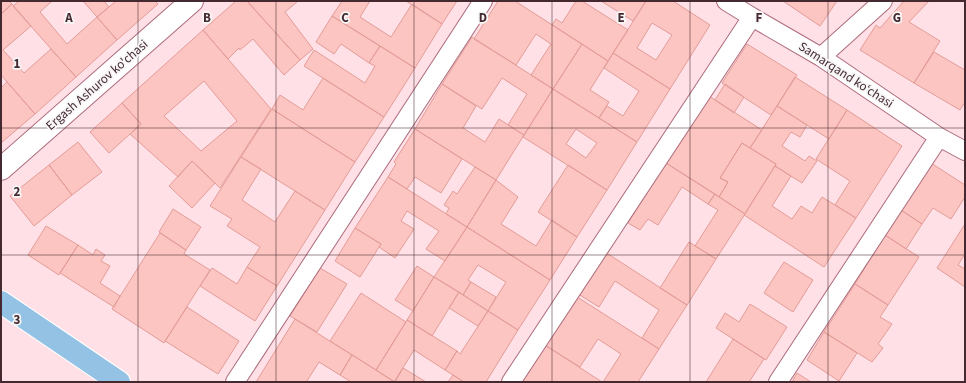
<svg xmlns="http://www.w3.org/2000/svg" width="966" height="383" font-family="'Source Sans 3',sans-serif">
<rect width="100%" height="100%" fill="#fee0e6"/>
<path fill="#fcc5c1" stroke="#e39c97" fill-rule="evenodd" d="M1,1h8l3,3 -11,10z
M19,1h33l-12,11 27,32 30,-27 20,23 -41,37 -63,-71z
M83,1h21l5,6 -12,10z
M116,1h39l3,3 -41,36 -20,-23z
M236,1h11l53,59 -16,15 -31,-36 -13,11 -1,-2 -11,11 -25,-29z
M247,1h51l-13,11 28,37 -13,11z
M342,1h28l-10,16 31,20 21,-33 30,20 -27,44 -83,-52z
M406,1h51l-15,23z
M498,1h17l67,43 -29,45 -22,-14 20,-31 -15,-10 -20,31 -42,-26z
M576,1h6l46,29 -20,31 -56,-36 4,-6 6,4z
M601,1h45l-13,20z
M646,1h27l37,24 -40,64 -57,-36zM652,23l20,12 -16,25 -19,-12z
M783,1h54l-17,25z
M904,1h25l-20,21 31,19 -26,42 -54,-33 16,-25 4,3z
M12,4l19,22 -28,24 21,23 27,-24 25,28 -41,37 -34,-39v-61z
M332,16l48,30 -11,17 -28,-19 -7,10 -18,-12z
M203,30l68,79 -51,79 -28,-27 -14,16 -48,-43 11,-10 -19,-21zM204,81l33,40 -36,30 -37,-35z
M472,37l81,52 -29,46 -16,-10 19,-31 -25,-16 -20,31 -40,-25z
M582,44l26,17 -18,29 19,12 -10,16 -46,-29z
M747,44l50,31 -26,40 -49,-32z
M380,46l35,22 -31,49 -80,-51 10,-16 51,33 10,-17 -6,-3z
M934,52l31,18v32l-5,8 -46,-27z
M613,53l57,36 -33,53 -38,-24 8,-12 16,10 16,-25 -35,-23z
M795,77l52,33 -18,29 -52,-33z
M323,78l61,39 -29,45 -83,-53 8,-14 23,15z
M7,82l28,32 -34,29v-55z
M442,84l34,22 -13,22 22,14 14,-23 25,16 -28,45 -81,-51z
M725,84l19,13 -10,16 -19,-13z
M553,89l84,53 -30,48 -84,-53zM576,129l21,14 -11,15 -20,-14z
M709,96l53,34 -12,18 -8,-5 -22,35 8,4 -9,15 -53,-34z
M122,103l19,21 -32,29 -19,-21z
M777,106l30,19 -7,12 -9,-5 -9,14 23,15 4,-5 8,5 -15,22 -27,-17 1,-2 -26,-16z
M272,109l83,53 -30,48 -84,-53z
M847,110l55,36 -46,72 -21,-13 15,-24 -34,-22z
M415,129l47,30 -21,34 -26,-16 -8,12 -19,-12 8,-13 -2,-2z
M78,142l24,30 -30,23 -23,-30z
M742,143l34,21 -31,50 -26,-17 9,-15 -8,-4z
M241,157l20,12 -19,31 33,22 20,-31 30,19 -48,76 -30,-19 13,-20 -33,-21 5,-7 -22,-13z
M192,161l23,22 -23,25 -23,-22z
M666,163l49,31 -7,10 -26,-17 -24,38 -10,-6 -8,11 -12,-7z
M931,163l34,22v12l-14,22 -18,-11 -11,16 -21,-14z
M49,165l23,30 -38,31 -24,-30z
M568,165l39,25 -30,47 -39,-25z
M775,166l16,10 -19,30 20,13 9,-13 11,7 10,-16 34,21 -32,49 -80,-52z
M475,167l21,13 -29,47 -21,-13 3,-6 -5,-3 9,-14 4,3z
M388,177l79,50 -22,34 -19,-12 13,-18 -32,-20 -6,10 13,8 -19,29 -16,-11 2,-3 -26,-16z
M496,180l22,17 -17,27 35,22 16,-26 25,17 -27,43 -83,-53z
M715,194l30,20 -29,45 -21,-13 23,-36 -10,-6z
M173,209l28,18 -15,23 -27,-18z
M901,210l21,14 -16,25 -21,-14z
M965,224v30l-7,11 7,4v18l-28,-19z
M46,226l32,19 -19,30 -31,-20z
M467,227l83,53 -32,50 -30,-19 18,-29 -28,-17 -10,15 3,2 -8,13 -29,-18z
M355,228l26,16 -21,33 -25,-16z
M160,233l26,17 -2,4 26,16 -46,73 -52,-34z
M885,235l34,22 -31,48 -33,-21z
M689,242l27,17 -29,46 -27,-17z
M78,245l15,10 3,-6 9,6 -4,6 9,5 -10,17 20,13 -6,11 -54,-34z
M602,250l85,55 -28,44 -17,-11 17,-28 -44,-29 -16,26 -24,-15z
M784,262l29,18 -20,32 -29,-19z
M417,266l17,11 -21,34 -18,-11z
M247,267l30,19 -22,35 -55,-35 12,-18 25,16z
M320,268l27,16 -30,48 -27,-16z
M434,277l25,15 -27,44 -25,-16z
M471,282l25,15 -8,14 -25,-16z
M855,284l33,21 -8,12 12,7 -14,20 5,4 -11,14 -48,-30z
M459,292l29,19 -10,15 -29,-18z
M361,293l45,29 -30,48 -46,-29z
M574,295l85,54 -21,33h-35l18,-28 -23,-15 -18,28 -37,-23z
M750,304l37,23 -21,33 -50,-32 9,-15 14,9z
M187,307l52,34 -21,33 -53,-33z
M488,311l30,19 -32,52h-22l-19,-12 12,-19 3,3z
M295,319l57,36 -12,20 -21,-13 -12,19 2,1h-53z
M407,320l50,31 -12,19 -31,-20 -20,32 -18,-12z
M824,332l33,21 -18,28 -32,-21z
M733,339l31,20 -15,23h-43z
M545,345l57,37h-80z
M352,355l24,15 19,12h-44l-11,-7z
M403,368l23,14h-31z
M797,373l14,9h-19z
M453,375l11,7h-16z"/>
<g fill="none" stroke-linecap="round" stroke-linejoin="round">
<g stroke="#ad6b7c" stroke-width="20">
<path id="minor" d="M726,1l26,16 69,40 118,80 26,14
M821,57l62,-56
M235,382l248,-381
M511,382l241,-365
M778,382l161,-245"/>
</g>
<g stroke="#ad6b7c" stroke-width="24">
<path id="tertiary" d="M1,169l191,-168"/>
</g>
<g stroke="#fff" stroke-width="24">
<path id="primary" d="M1,302l118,80"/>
</g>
<use href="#minor" stroke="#fff" stroke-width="18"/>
<use href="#tertiary" stroke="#fff" stroke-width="22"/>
<use href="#primary" stroke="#94c2e4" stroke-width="22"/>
</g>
<path fill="none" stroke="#452930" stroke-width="1" stroke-opacity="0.55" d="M138,1v381M276,1v381M414,1v381M552,1v381M690,1v381M828,1v381M1,128h964M1,255h964"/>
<g text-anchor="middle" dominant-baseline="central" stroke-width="3.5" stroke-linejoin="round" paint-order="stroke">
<g font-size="13" fill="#452930" stroke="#f6f6f6">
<text transform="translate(846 75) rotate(33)">Samarqand ko‘chasi</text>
<text transform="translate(97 85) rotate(-41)">Ergash Ashurov ko'chasi</text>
</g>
</g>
<g font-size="13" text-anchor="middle" font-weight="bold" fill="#452930" stroke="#f6f6f6" stroke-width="3.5" stroke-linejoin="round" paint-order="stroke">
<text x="69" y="22">A</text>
<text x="207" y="22">B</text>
<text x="345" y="22">C</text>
<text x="483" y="22">D</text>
<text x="621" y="22">E</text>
<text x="759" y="22">F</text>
<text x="897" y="22">G</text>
<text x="17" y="68">1</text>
<text x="17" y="196">2</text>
<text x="17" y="324">3</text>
</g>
<rect width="966" height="383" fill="none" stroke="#452930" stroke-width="4"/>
</svg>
